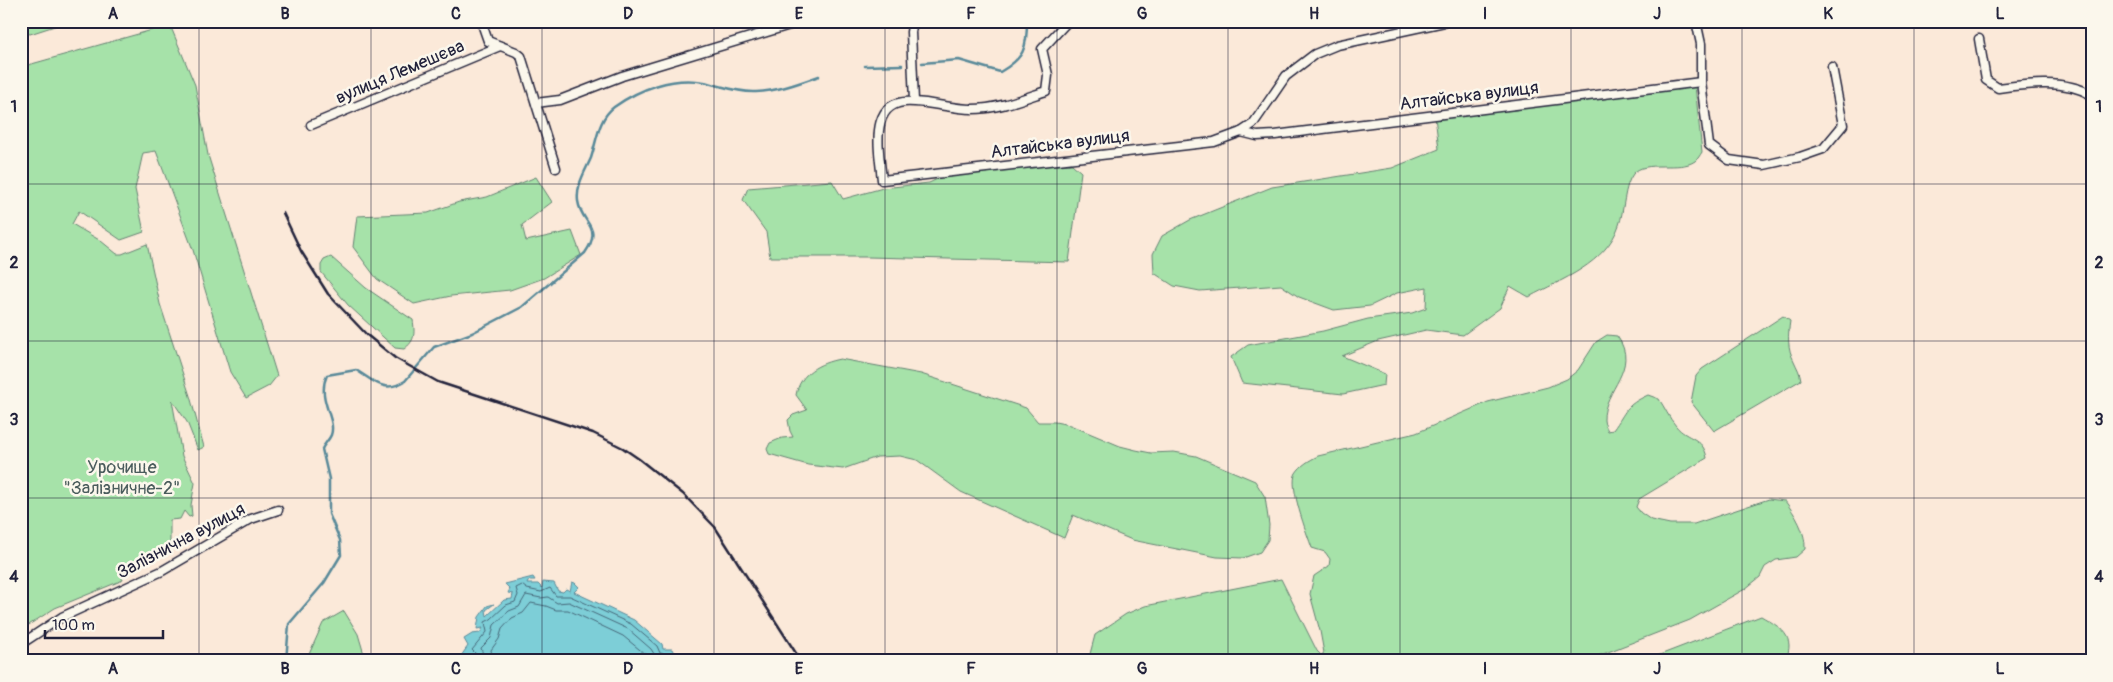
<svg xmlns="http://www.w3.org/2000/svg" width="2113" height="682" font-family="Pangolin,sans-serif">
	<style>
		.green { fill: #a6e2a9; stroke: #648272 }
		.water { fill: #7dced7; stroke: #598999 }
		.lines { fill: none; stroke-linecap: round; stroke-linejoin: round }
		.shore { stroke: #466779; stroke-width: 1 }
		.stream { stroke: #598999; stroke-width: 2.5 }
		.street-casing { stroke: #22223b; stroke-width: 11 }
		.street { stroke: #fbf7ec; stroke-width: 8 }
		.rail { stroke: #22223b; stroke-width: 2.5 }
		.grid { fill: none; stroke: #22223b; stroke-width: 1; stroke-opacity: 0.55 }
		.labels { text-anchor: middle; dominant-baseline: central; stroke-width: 5; stroke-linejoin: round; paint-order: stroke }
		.street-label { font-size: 18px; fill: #22223b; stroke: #fbf7ec }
		.park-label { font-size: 18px; fill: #4a5c5c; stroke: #fbf7ec }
		.neatline { fill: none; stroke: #22223b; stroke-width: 2 }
		.grid-label { font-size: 16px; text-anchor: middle; font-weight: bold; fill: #22223b }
	</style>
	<rect width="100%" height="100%" fill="#fbe9d9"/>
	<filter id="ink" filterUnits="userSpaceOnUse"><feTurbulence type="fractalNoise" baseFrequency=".02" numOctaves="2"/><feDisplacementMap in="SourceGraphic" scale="10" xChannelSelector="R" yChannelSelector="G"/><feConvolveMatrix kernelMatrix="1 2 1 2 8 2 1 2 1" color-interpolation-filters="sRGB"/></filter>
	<g filter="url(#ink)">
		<g class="green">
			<path d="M 21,21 L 70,21 L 30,34 L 21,32 Z"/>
			<path d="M 170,25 L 195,85 L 208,155 L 277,376 L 269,386 L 246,398 L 230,372 L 193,250 L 156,151 L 143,153 L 135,189 L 144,232 L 121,240 L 79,211 L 72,224 L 101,241 L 117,254 L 122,254 L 147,244 L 160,304 L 190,396 L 204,447 L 198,450 L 187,422 L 172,400 L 182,456 L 195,483 L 191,505 L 192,516 L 189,517 L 184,511 L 180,519 L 170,520 L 170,545 L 155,555 L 118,567 L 123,580 L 55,608 L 21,630 L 21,67 Z"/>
			<path d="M 1695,86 L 1702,152 C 1700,155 1698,159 1695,161 C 1680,172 1644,159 1633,174 C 1624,185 1624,212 1619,225 C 1606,264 1562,279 1529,297 L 1510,286 L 1500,308 L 1463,335 L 1426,330 L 1378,341 L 1342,356 L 1385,374 L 1384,385 L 1343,394 L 1242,383 L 1231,357 L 1248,345 L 1323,331 L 1368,319 L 1412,313 L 1426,308 L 1427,287 L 1397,293 L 1370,306 L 1334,310 L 1299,297 L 1281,285 L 1200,291 L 1174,286 L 1154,273 L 1153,254 L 1162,236 L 1190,220 L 1272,187 L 1392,168 L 1439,149 L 1435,117 Z"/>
			<path d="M 1072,164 L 1081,172 L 1069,262 L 868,257 L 770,257 L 766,232 L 743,200 L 748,188 L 832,181 L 843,199 L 883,188 L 929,183 L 952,172 Z"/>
			<path d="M 536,177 L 552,202 L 522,225 L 526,241 L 572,231 L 581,255 L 544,278 L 510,290 L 451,296 L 414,304 L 377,279 L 353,247 L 357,216 L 428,213 L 459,202 L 487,197 Z"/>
			<path d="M 331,257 L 366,288 L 413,320 C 415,334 415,341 404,349 L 395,348 L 348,305 L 321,272 L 321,265 L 324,260 Z"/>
			<path d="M 1783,316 L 1790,321 C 1788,335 1787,348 1794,361 C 1797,368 1800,372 1801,380 L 1714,431 L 1691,402 L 1696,376 L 1702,369 Z"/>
			<path d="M 1607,335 L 1617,336 C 1641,369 1603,389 1604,420 C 1604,424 1607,428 1608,431 L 1613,430 C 1627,411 1624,406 1648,395 L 1659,399 C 1665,408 1669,418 1676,426 C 1687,440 1703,436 1707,458 L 1639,499 L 1636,507 L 1641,513 L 1651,520 L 1670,524 L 1694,524 L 1769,499 L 1785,501 C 1795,514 1806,532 1805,549 L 1796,557 L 1776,560 L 1765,567 L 1760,577 L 1745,589 L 1690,620 L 1585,661 L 1093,661 L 1090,654 L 1095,635 L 1126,614 L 1145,606 L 1281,579 L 1317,651 L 1321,655 L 1324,653 L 1320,631 L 1310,594 L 1314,576 L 1329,566 L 1330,559 L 1325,552 L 1312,548 C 1307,534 1288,485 1296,473 C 1301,465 1310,460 1318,456 L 1416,433 L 1488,402 L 1548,387 L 1567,379 L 1578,370 L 1596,342 Z"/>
			<path d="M 840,359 L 921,374 L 1026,408 L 1038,422 L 1055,422 L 1070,425 L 1120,446 L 1136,450 L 1151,453 L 1174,452 L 1196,456 L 1255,481 L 1265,497 L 1269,525 L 1268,540 L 1260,552 L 1243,558 L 1217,557 L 1132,540 L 1073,515 L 1064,538 L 961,492 L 917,460 L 900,456 L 877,457 L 843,469 L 808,465 L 769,454 L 767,449 L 770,443 L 782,438 L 793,437 L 790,431 L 788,420 L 793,415 L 807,410 L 796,395 C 800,373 819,363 840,359 Z"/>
			<path d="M 344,611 L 358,634 L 366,661 L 306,661 L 323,623 Z"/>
			<path d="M 1761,616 C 1780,627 1797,636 1785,661 L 1644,661 Z"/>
		</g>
		<path class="water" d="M 533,577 L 535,580 L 529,580 L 527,584 L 538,584 L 542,588 L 543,582 L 554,583 L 558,591 L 563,592 L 566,589 L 570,591 L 572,582 L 575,583 L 579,587 L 574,592 L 634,620 L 662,644 L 663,649 L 672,649 L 678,661 L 477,661 L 471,656 L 461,656 L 468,646 L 464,639 L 472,634 L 480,633 L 483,628 L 477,629 L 479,617 L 487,606 L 494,604 L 486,610 L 487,616 L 504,600 L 512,599 L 513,594 L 508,593 L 510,589 L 505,584 Z"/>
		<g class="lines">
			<g class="shore">
				<path d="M 479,661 L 478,656 L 472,650 L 487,632 L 485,622 L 491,619 L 506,605 L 515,602 L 518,595 L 516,588 L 522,585 L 527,589 L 541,592 L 550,588 L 556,596 L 570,596 L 631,624 L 657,646 L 660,653 L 668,655 L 672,661"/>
				<path d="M 485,661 L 481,648 L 491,638 L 494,625 L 509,611 L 519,607 L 526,595 L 541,598 L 548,597 L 557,603 L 569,602 L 628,629 L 651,649 L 656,657 L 664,661"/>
				<path d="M 493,661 L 491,650 L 499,639 L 502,629 L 512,618 L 523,613 L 531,603 L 546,606 L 556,610 L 568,610 L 623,636 L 645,654 L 649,661"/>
			</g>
			<g class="stream">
				<path d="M 922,63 L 959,60 L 1000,72 C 1024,58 1027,49 1027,21"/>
				<path d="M 865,66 L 902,65"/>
				<path d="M 286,661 L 289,624 L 324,583 L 341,555 L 340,540 L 329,514 L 329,479 L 322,449 C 324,444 329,440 331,435 C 337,419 316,399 327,375 L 356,370 C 374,381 384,394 405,381 L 434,347 L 472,333 L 522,307 L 585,253 C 604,226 581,224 578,201 C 576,185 585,172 591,158 C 597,140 598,119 614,107 C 639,89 673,76 704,82 C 721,86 739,93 756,92 C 778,91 799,83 819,76"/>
			</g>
			<defs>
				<g id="street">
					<path d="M 481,21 L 488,41 L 516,52 L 521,56 L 556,168"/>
					<path d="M 913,21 L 911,32 L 914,101"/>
					<path d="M 1068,21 L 1042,49 L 1048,75 L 1046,91 C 1022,99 998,109 972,109 C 953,109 934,103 915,102 C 867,97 879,149 882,180 L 1214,142 L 1241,132 L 1253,124 L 1286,76 L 1315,54 L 1337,45 L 1449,21"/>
					<path d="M 1696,21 L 1701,44 L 1701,82 L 1709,145 L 1729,160 L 1764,165 L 1800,157 L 1823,149 L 1843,125 L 1832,67"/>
					<path d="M 1979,39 L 1986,80 L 1998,88 C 2028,84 2065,79 2092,95"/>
					<path d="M 536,103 L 560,100 L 622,76 L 803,21"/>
					<path d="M 311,125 L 500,46"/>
					<path d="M 1241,132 L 1257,136 L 1275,135 L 1701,82"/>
					<path d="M 21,644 L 62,617 L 162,571 L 251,519 L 278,510"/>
				</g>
			</defs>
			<use href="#street" class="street-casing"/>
			<use href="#street" class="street"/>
			<path class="rail" d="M 283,213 L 301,251 L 328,294 L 367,335 L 395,358 L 438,382 L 593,433 L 623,448 L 639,459 L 683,494 L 715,527 L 801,661"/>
		</g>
	</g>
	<path class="grid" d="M 199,21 L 199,661M 371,21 L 371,661M 542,21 L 542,661M 714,21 L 714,661M 885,21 L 885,661M 1057,21 L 1057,661M 1228,21 L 1228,661M 1400,21 L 1400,661M 1571,21 L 1571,661M 1742,21 L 1742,661M 1914,21 L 1914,661M 21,184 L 2092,184M 21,341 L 2092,341M 21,498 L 2092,498"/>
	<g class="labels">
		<g class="street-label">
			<text transform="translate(400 72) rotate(-23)">вулиця Лемешєва</text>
			<text transform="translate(1469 96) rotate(-7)">Алтайська вулиця</text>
			<text transform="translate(1060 144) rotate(-7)">Алтайська вулиця</text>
			<text transform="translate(181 541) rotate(-28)">Залізнична вулиця</text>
		</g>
		<g class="park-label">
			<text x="122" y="467">Урочище<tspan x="122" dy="21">"Залізничне-2"</tspan></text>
		</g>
	</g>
	<rect width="2113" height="682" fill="none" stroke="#fbf7ec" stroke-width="55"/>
	<path d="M45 630v8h118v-8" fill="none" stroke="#22223b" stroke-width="2.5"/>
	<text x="52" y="630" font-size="15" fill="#22223b" stroke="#fbf7ec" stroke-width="4" paint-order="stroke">100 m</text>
	<rect x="28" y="28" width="2058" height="626" class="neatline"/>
	<g class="grid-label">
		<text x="113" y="19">A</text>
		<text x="285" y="19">B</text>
		<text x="456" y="19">C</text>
		<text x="628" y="19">D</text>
		<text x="799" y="19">E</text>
		<text x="971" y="19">F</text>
		<text x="1142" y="19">G</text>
		<text x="1314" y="19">H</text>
		<text x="1485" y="19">I</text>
		<text x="1657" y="19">J</text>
		<text x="1828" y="19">K</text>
		<text x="2000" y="19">L</text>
		<text x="14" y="112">1</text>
		<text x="2099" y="112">1</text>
		<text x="14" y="268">2</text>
		<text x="2099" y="268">2</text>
		<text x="14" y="425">3</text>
		<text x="2099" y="425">3</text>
		<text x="14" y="582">4</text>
		<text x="2099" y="582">4</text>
		<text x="113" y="674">A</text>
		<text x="285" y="674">B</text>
		<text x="456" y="674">C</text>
		<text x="628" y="674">D</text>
		<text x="799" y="674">E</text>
		<text x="971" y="674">F</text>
		<text x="1142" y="674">G</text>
		<text x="1314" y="674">H</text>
		<text x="1485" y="674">I</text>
		<text x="1657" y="674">J</text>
		<text x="1828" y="674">K</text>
		<text x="2000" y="674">L</text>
	</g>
</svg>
